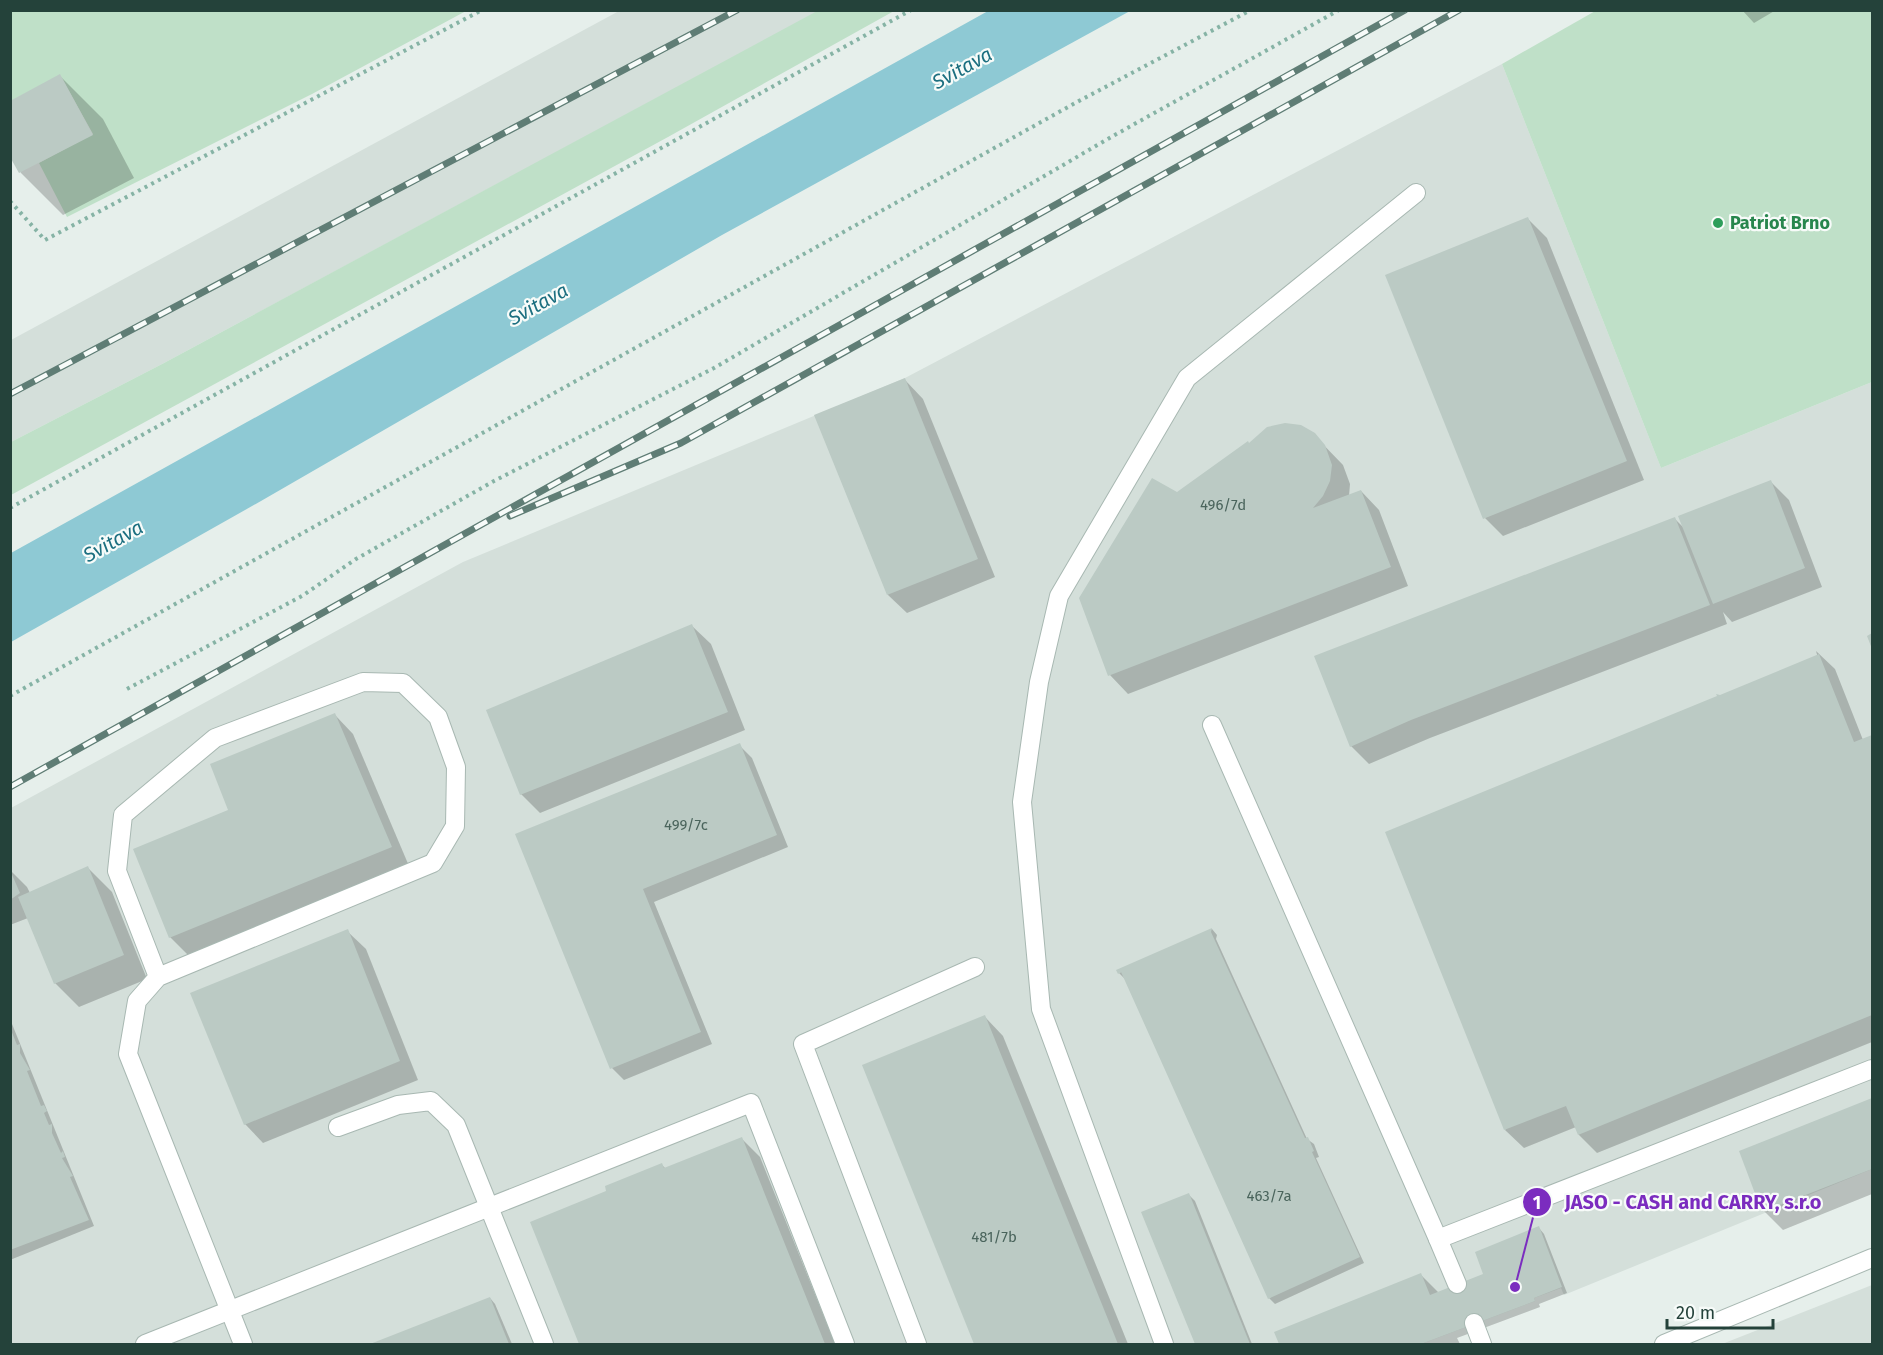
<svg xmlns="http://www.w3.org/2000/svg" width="1883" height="1355" font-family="'Fira Sans',sans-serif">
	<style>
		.built { fill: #d4dfda }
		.green { fill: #bfe0c8 }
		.water { fill: #8ec9d4 }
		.shadow { fill: #0003 }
		.building { fill: #bbcac4 }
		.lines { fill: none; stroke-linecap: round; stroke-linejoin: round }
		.service-casing { stroke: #a8b8b2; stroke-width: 20 }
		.minor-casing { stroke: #a8b8b2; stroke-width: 20 }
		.path { stroke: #86b3a5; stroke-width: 4; stroke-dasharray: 3 4.5; stroke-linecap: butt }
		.service { stroke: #fff; stroke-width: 18 }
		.minor { stroke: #fff; stroke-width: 18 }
		.rail-casing { stroke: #5f7d75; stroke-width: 7 }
		.rail { stroke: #f7fbf9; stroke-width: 4.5; stroke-dasharray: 14; stroke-linecap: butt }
		.leisure-dot { fill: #2e9e5b; stroke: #f7fbf9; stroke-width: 2 }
		.labels { text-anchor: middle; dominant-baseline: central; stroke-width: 4.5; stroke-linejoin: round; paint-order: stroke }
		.number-label { font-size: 15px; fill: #4a645c }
		.leisure-label { font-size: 18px; font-weight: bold; fill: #27864d; stroke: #f7fbf9; text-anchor: start }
		.water-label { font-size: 20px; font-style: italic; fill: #1c6f80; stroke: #f7fbf9 }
		.leader { fill: none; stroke: #7b2cbf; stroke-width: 2 }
		.callout-dot { fill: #7b2cbf; stroke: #f7fbf9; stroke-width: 2 }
		.mark-label { font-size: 18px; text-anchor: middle; font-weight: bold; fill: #fff }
		.callout-label { font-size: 20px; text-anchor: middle; font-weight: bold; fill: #7b2cbf; stroke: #f7fbf9; stroke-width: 4.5; stroke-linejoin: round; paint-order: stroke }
	</style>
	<rect width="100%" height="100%" fill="#e6efeb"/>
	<g class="built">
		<path d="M 619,11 L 819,11 L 164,363 L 11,442 L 11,340 Z"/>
		<path d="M 1502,64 L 1661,468 L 1872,382 L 1872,1169 L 1564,1295 L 1561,1288 L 1534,1298 L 1535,1301 L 1421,1344 L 11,1344 L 11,808 L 463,562 L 905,378 Z"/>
		<path d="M 1872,1285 L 1872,1344 L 1722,1344 Z"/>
	</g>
	<g class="green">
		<path d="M 819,10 L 894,11 L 668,137 L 11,495 L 11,442 L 164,363 Z"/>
		<path d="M 1597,10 L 1872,11 L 1872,382 L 1661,468 L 1502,64 Z"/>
		<path d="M 11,11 L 466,11 L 312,94 L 67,217 L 39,163 L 93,134 L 60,75 L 11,101 Z"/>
	</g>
	<path class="water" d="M 988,11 L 1130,11 L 722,235 L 261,501 L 11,642 L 11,553 Z"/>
	<g class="shadow">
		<path d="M 1742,10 L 1776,10 L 1754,23 Z"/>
		<path d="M 60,76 L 103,119 L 134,178 L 63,215 L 21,173 L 10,154 Z"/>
		<path d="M 1528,219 L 1547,238 L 1644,480 L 1503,536 L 1485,518 Z"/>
		<path d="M 905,380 L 923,399 L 995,577 L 907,613 L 888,595 Z"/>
		<path d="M 1314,435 L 1343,465 L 1350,484 L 1349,496 L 1361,491 L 1379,510 L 1408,586 L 1128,694 L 1110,675 L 1177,494 L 1250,445 Z"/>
		<path d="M 1771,482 L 1789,500 L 1822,587 L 1732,622 L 1723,612 L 1727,624 L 1430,738 L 1369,764 L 1351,746 L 1675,519 L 1685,529 Z"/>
		<path d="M 692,626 L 711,644 L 745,730 L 540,813 L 521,794 Z"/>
		<path d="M 1816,651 L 1835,669 L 1863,740 L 1872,737 L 1872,1042 L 1597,1153 L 1579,1135 L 1576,1127 L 1524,1148 L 1505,1130 L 1818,658 Z"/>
		<path d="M 335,715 L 353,734 L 409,866 L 188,955 L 170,937 L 230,811 Z"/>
		<path d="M 739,745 L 752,758 L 788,847 L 654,902 L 712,1044 L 624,1080 L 612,1068 L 517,835 Z"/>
		<path d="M 88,868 L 112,892 L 147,979 L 79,1007 L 55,983 L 28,918 L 10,925 L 10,870 L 27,887 L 30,893 Z"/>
		<path d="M 1212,929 L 1217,935 L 1216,939 L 1307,1139 L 1314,1144 L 1319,1157 L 1316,1158 L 1364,1263 L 1275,1304 L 1269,1298 L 1125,979 L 1119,973 Z"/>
		<path d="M 347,931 L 366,949 L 418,1080 L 263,1143 L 245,1124 Z"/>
		<path d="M 985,1017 L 1003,1036 L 1128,1344 L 976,1344 L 864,1066 Z"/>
		<path d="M 10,1019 L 94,1226 L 10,1260 Z"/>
		<path d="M 1872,1100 L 1872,1194 L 1783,1230 L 1764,1211 L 1741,1152 Z"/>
		<path d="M 742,1139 L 760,1157 L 835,1344 L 581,1344 L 532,1223 L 608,1192 L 662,1165 L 666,1169 Z"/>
		<path d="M 1189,1195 L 1195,1201 L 1252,1344 L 1196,1344 L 1143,1213 Z"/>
		<path d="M 1539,1228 L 1544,1234 L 1567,1293 L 1539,1304 L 1540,1307 L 1457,1338 L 1460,1344 L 1281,1344 L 1276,1333 L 1421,1275 L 1439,1293 L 1485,1274 Z"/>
		<path d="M 490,1298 L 495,1304 L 512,1344 L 374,1344 Z"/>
	</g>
	<g class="building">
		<path d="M 60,74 L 93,135 L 19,173 L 10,157 L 10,101 Z"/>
		<path d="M 1528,217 L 1627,461 L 1483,519 L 1385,275 Z"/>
		<path d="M 905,378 L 978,559 L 887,595 L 814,415 Z"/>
		<path d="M 1285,423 L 1301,425 L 1315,433 L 1325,445 L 1332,465 L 1330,481 L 1323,496 L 1313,508 L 1361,490 L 1391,567 L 1108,676 L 1079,598 L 1152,478 L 1177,492 L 1248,441 L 1249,443 L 1267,427 Z"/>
		<path d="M 1771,480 L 1805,568 L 1713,604 L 1678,516 Z"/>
		<path d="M 1675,517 L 1710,605 L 1411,720 L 1350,747 L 1314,656 Z"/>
		<path d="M 692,624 L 728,712 L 520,795 L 486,710 Z"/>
		<path d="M 1872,633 L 1872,649 L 1867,636 Z"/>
		<path d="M 1819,654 L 1854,742 L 1872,735 L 1872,1015 L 1578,1135 L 1566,1106 L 1504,1130 L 1385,832 L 1717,696 L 1716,694 L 1720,695 Z"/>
		<path d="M 335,713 L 392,847 L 169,938 L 133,849 L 228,810 L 210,764 Z"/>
		<path d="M 740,743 L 777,835 L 643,889 L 701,1032 L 610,1069 L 515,834 Z"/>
		<path d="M 88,866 L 124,955 L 54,984 L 18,897 Z"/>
		<path d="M 10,870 L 20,893 L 10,900 Z"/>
		<path d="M 1212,928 L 1211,932 L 1305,1138 L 1308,1137 L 1314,1151 L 1312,1152 L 1360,1257 L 1268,1299 L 1121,972 L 1118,974 L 1116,970 Z"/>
		<path d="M 348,929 L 400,1061 L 244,1125 L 190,993 Z"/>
		<path d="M 985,1015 L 1118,1344 L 974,1344 L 862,1065 Z"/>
		<path d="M 11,1030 L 17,1045 L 20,1044 L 20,1053 L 30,1070 L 27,1071 L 41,1106 L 44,1105 L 47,1111 L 44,1113 L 49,1125 L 52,1124 L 52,1133 L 61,1153 L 63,1151 L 65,1157 L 62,1158 L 73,1176 L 70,1177 L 89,1220 L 10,1250 Z"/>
		<path d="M 1872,1098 L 1872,1169 L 1762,1212 L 1739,1151 Z"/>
		<path d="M 742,1137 L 825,1344 L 579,1344 L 530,1222 L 606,1191 L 605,1186 L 662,1163 L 664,1168 Z"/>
		<path d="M 1189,1193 L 1250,1344 L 1195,1344 L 1141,1212 Z"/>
		<path d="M 1539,1226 L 1562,1287 L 1534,1298 L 1535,1301 L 1421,1344 L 1279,1344 L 1274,1332 L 1421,1273 L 1430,1295 L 1483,1274 L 1475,1252 Z"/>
		<path d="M 490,1297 L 509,1344 L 370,1344 Z"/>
	</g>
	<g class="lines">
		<defs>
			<g id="service">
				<path d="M 1212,725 L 1438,1239 L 1872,1069"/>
				<path d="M 158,977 L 117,871 L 123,815 L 215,738 L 363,682 L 403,683 L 438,717 L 456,767 L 455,826 L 433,863 L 158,977 L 137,1001 L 128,1054 L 243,1344"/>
				<path d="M 338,1127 L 398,1105 L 431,1101 L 456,1125 L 544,1344"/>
				<path d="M 1438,1239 L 1457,1284"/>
				<path d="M 1474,1323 L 1482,1344"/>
				<path d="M 145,1344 L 751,1103 L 845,1344"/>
				<path d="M 917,1344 L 803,1044 L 975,967"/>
				<path d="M 1164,1344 L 1041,1009 L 1022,802 L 1039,682 L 1059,596 L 1187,378 L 1416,193"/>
			</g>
			<path id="minor" d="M 1664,1344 L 1872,1258"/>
		</defs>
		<use href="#service" class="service-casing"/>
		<use href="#minor" class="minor-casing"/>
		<g class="path">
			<path d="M 10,201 L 45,240 L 482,10"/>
			<path d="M 10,508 L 911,10"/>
			<path d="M 127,689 L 302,596 L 356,559 L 494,481 L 714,368 L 1113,136 L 1339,10"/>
			<path d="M 10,696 L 1077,102 L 1251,10"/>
		</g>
		<use href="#service" class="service"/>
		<use href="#minor" class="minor"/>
		<defs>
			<g id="rail">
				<path d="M 10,394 L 737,10"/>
				<path d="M 510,516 L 681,443 L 1459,10"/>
				<path d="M 10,787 L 1405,10"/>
			</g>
		</defs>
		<use href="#rail" class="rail-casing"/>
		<use href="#rail" class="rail"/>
	</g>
	<circle class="leisure-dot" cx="1718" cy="223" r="6"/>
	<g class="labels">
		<g class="number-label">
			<text x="1223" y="505">496/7d</text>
			<text x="686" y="825">499/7c</text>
			<text x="1269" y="1196">463/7a</text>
			<text x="994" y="1237">481/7b</text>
		</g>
		<g class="leisure-label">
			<text x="1730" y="223">Patriot Brno</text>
		</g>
		<g class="water-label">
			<text transform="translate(962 68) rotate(-29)">Svitava</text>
			<text transform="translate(538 304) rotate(-29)">Svitava</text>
			<text transform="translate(113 541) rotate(-29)">Svitava</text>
		</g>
	</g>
	<path class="leader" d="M1515 1287L1537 1202"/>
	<g class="callout-dot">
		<circle cx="1515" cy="1287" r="6"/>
		<circle cx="1537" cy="1202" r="15"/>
	</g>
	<g class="mark-label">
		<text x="1537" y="1209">1</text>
	</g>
	<g class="callout-label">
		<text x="1693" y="1209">JASO - CASH and CARRY, s.r.o</text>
	</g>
	<rect width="1883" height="1355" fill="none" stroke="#24423a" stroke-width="24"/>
	<path d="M1667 1319v9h106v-9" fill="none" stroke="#24423a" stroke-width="3"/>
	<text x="1676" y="1319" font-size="18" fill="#24423a" stroke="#f7fbf9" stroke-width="4.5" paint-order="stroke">20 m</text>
</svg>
